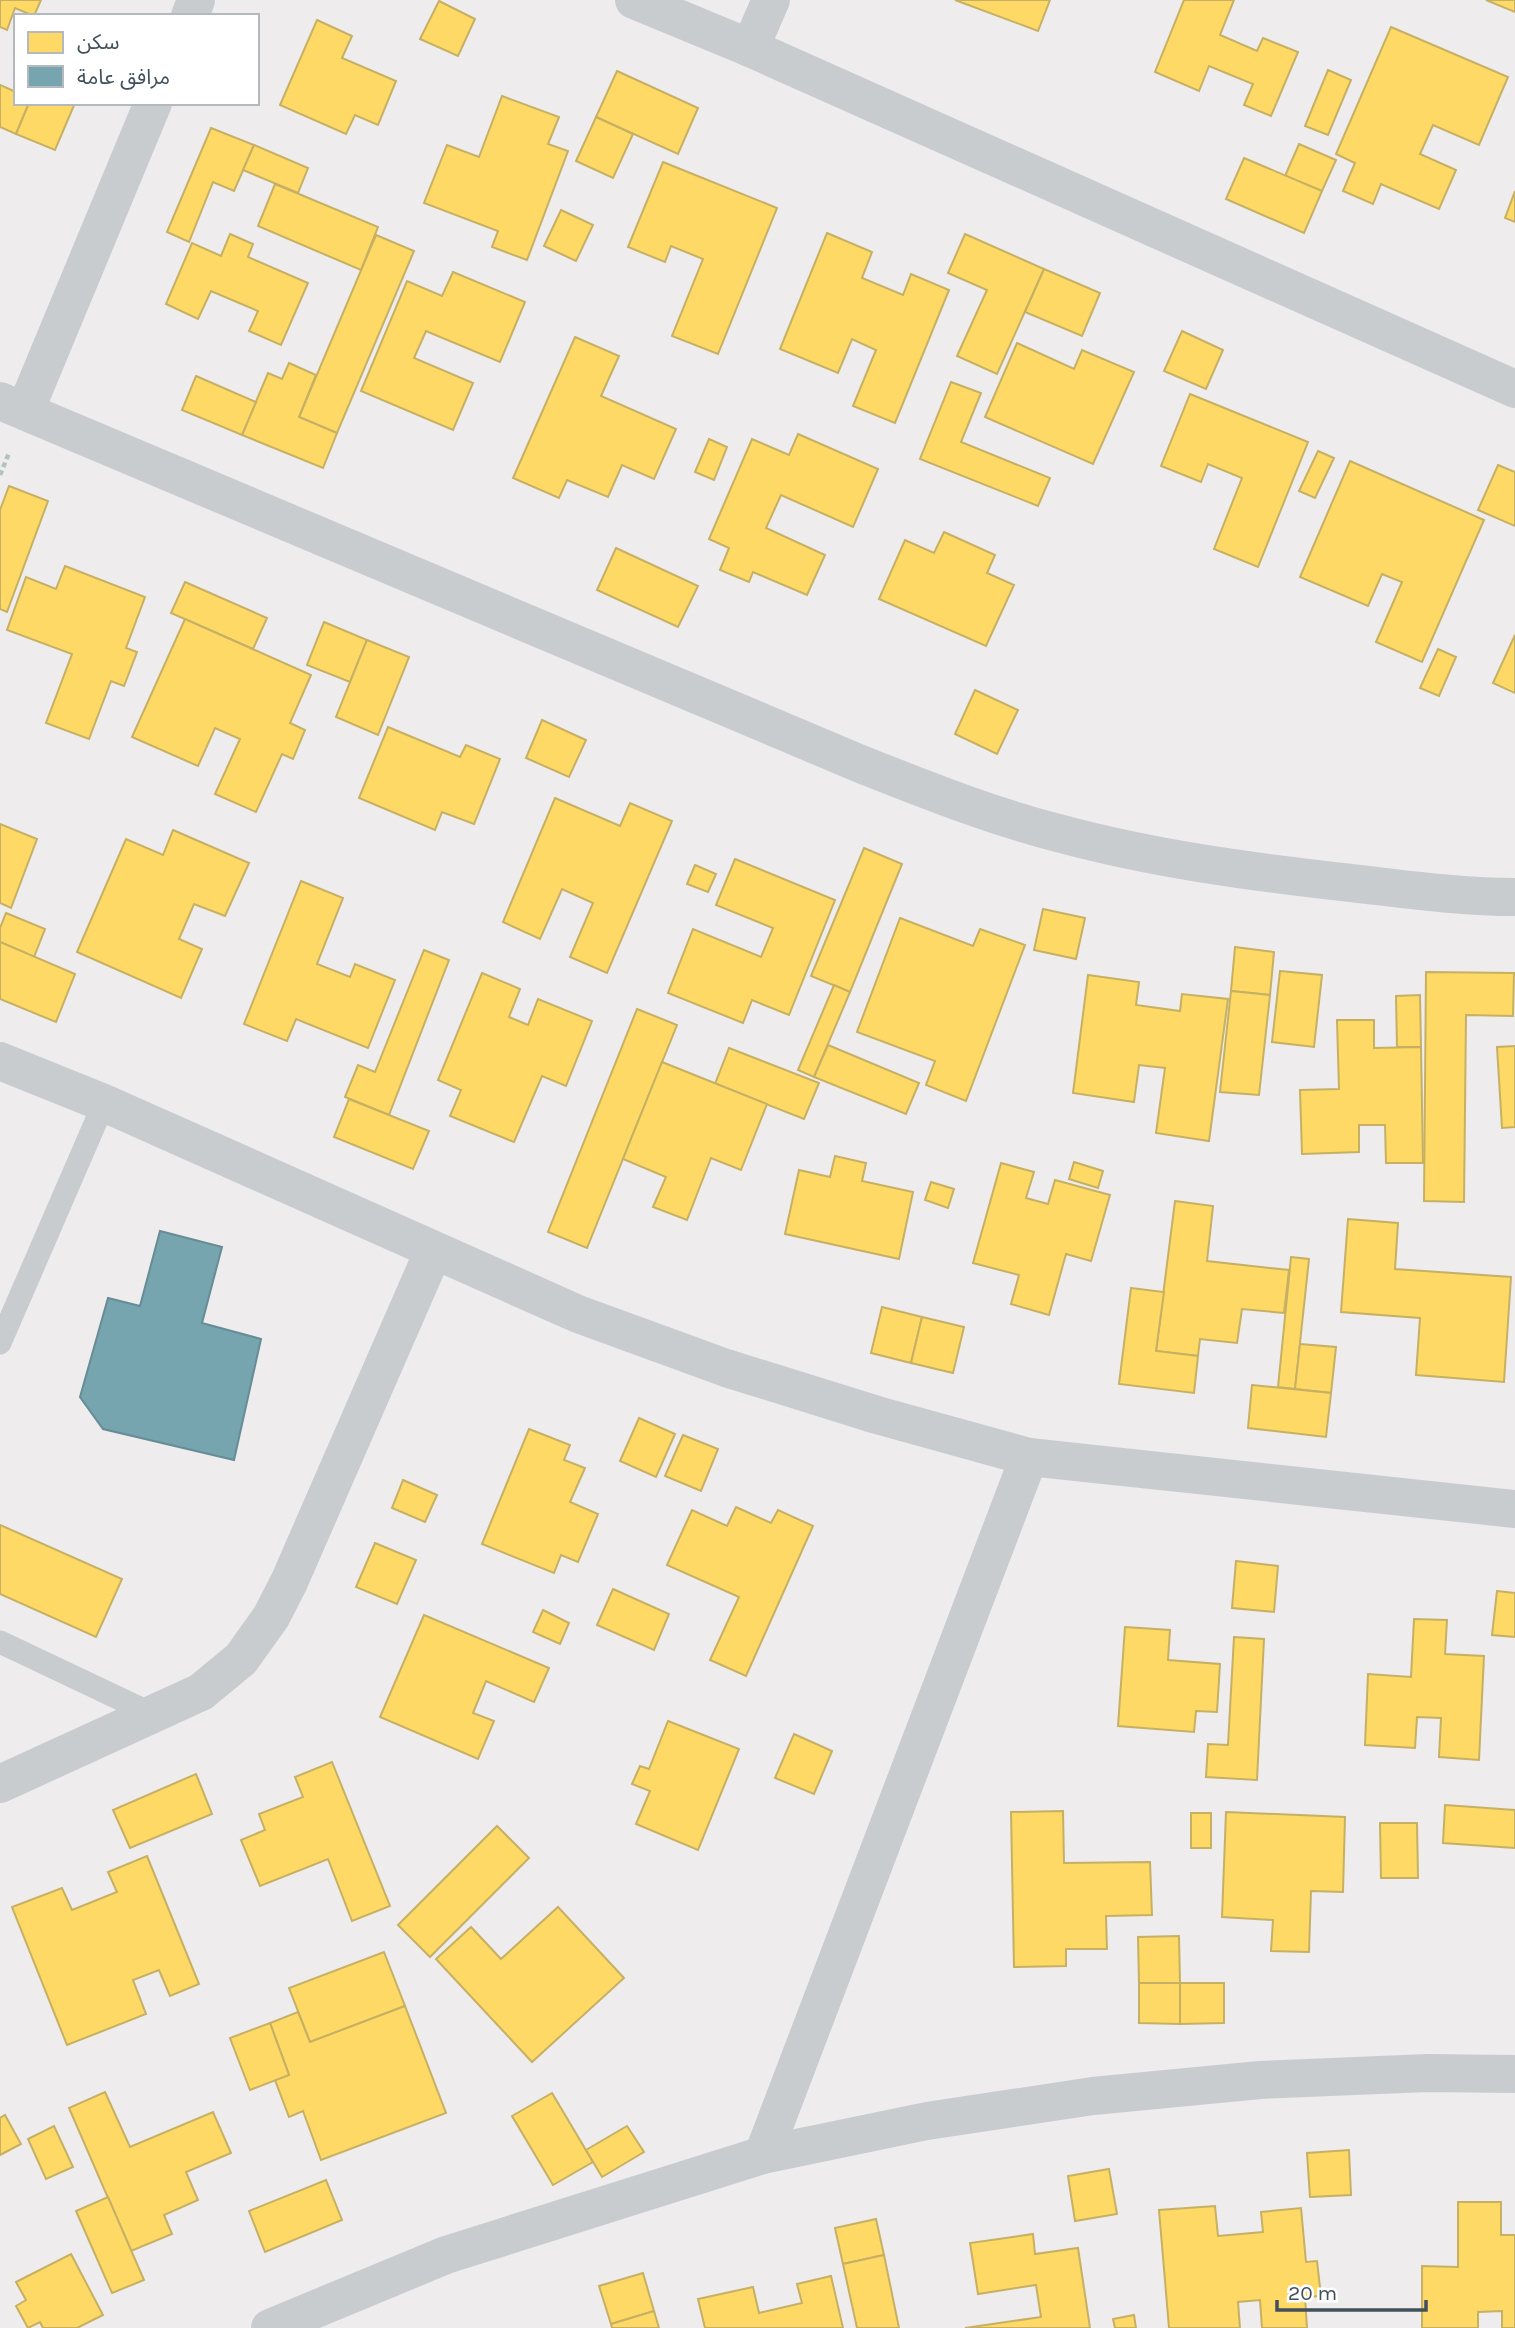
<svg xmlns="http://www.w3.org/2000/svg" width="1515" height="2328" font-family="Karla,'Noto Sans Arabic',sans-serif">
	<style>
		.homes { fill: #ffd966; stroke: #c6b063; stroke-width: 2 }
		.public { fill: #76a5af; stroke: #668c96; stroke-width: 2 }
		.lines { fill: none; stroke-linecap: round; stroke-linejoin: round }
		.path { stroke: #b4c3be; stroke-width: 4.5; stroke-dasharray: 5 3.5; stroke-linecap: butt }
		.service { stroke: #c8cccf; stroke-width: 23 }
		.minor { stroke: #c8cccf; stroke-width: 38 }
	</style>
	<rect width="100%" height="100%" fill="#eeecec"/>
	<g class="homes">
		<path d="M 0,0 L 41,0 L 34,16 L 15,8 L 7,30 L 0,27 Z"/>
		<path d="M 955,0 L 1050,0 L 1038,31 Z"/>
		<path d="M 1184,0 L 1234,0 L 1220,35 L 1257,51 L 1263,38 L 1298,52 L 1271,116 L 1244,105 L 1253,84 L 1209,66 L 1199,91 L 1155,72 Z"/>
		<path d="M 1486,0 L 1515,0 L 1515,12 Z"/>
		<path d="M 439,1 L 475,19 L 458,56 L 420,39 Z"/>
		<path d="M 317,20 L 352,36 L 342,58 L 396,81 L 378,125 L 355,115 L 346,134 L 280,105 Z"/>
		<path d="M 1391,27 L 1508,77 L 1479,145 L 1433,125 L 1420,154 L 1456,170 L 1439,209 L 1381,184 L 1373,204 L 1343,191 L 1355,163 L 1336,154 Z"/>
		<path d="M 1328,70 L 1351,80 L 1328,135 L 1305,126 Z"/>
		<path d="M 617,71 L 698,108 L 678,154 L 596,117 Z"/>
		<path d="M 0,85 L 16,92 L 16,103 L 29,103 L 16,134 L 0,127 Z"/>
		<path d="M 502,96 L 559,117 L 548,144 L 568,151 L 527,260 L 492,247 L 498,231 L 424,203 L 447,145 L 479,157 Z"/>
		<path d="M 29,103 L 75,103 L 55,150 L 16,134 Z"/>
		<path d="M 596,117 L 633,134 L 613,178 L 576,161 Z"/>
		<path d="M 211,128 L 254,145 L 234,191 L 213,182 L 189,242 L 167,232 Z"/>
		<path d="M 1299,144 L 1336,160 L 1322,191 L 1285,176 Z"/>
		<path d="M 254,145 L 308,168 L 298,193 L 243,170 Z"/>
		<path d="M 1244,158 L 1322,191 L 1304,233 L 1226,199 Z"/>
		<path d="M 663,162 L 777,208 L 718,354 L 672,336 L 703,259 L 671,246 L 665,262 L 628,247 Z"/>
		<path d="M 275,184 L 378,227 L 361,270 L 258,226 Z"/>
		<path d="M 1515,191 L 1515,222 L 1505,218 Z"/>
		<path d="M 561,210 L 593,225 L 576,261 L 544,246 Z"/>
		<path d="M 827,233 L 872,252 L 862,278 L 903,295 L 911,274 L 949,290 L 895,423 L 853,406 L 876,350 L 852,339 L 838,373 L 780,349 Z"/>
		<path d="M 230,234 L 253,244 L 248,257 L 308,283 L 281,345 L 249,331 L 258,311 L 211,291 L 198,319 L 166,304 L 192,243 L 221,256 Z"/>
		<path d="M 965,234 L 1044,269 L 997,374 L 957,356 L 987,290 L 948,273 Z"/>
		<path d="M 376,235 L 414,251 L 337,433 L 299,417 Z"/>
		<path d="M 1044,269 L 1100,293 L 1082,336 L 1025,312 Z"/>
		<path d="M 453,272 L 525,302 L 500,362 L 426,331 L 414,358 L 473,383 L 453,430 L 361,391 L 407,281 L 442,296 Z"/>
		<path d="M 1182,331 L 1223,350 L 1206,389 L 1164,371 Z"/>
		<path d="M 575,337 L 619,356 L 601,396 L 676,429 L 654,479 L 622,465 L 608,497 L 567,480 L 559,498 L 513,478 Z"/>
		<path d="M 1017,343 L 1074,369 L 1082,350 L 1134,372 L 1093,464 L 985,417 Z"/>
		<path d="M 289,363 L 316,375 L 299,417 L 337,433 L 323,468 L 242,435 L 268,373 L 282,379 Z"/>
		<path d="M 196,376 L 256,402 L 242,435 L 182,410 Z"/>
		<path d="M 951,382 L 981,393 L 961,442 L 1050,478 L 1038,506 L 920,459 Z"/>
		<path d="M 1190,394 L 1308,442 L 1258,567 L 1214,549 L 1242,478 L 1208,464 L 1201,482 L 1161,466 Z"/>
		<path d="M 798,434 L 878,469 L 853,527 L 781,495 L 766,528 L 825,555 L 807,595 L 753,572 L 749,582 L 720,570 L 729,548 L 709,539 L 752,439 L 789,455 Z"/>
		<path d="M 709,439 L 727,447 L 714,480 L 695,472 Z"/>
		<path d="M 1318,451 L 1334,458 L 1315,498 L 1299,491 Z"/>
		<path d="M 1350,461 L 1484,520 L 1422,662 L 1376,642 L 1402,582 L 1382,574 L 1368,606 L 1300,577 Z"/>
		<path d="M 1498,465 L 1515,472 L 1515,526 L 1478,510 Z"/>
		<path d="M 9,486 L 48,501 L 7,612 L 0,609 L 0,510 Z"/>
		<path d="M 944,532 L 995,555 L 987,573 L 1014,585 L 986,646 L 879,599 L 905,540 L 934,553 Z"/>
		<path d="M 616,548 L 698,586 L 678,627 L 597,590 Z"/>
		<path d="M 65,566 L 145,597 L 126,648 L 137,652 L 124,686 L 111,681 L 89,739 L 46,723 L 72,654 L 7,630 L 26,577 L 56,589 Z"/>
		<path d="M 185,582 L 267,618 L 253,649 L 171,613 Z"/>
		<path d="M 185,619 L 311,675 L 290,723 L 305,730 L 293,759 L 282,754 L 256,812 L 215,794 L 240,739 L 215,728 L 198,766 L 132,737 Z"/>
		<path d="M 324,622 L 367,640 L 350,682 L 307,665 Z"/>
		<path d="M 1515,635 L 1515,693 L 1493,683 Z"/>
		<path d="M 367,640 L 409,657 L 378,735 L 336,717 Z"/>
		<path d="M 1438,649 L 1456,657 L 1439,696 L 1420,688 Z"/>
		<path d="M 975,690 L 1018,710 L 997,754 L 955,734 Z"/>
		<path d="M 542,720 L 586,740 L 569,777 L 526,758 Z"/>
		<path d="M 388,727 L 460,757 L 466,745 L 500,759 L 474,824 L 442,812 L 435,830 L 359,798 Z"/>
		<path d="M 555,798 L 620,826 L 630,803 L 672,821 L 607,973 L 570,957 L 593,903 L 562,889 L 540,939 L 503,922 Z"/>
		<path d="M 0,824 L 37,839 L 11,908 L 0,903 Z"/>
		<path d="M 173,830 L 249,863 L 225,916 L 194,904 L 179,939 L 202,949 L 181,998 L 77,952 L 126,839 L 163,855 Z"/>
		<path d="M 864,848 L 902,864 L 850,992 L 811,976 Z"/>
		<path d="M 735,859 L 835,900 L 789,1015 L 752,1000 L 743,1023 L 668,993 L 693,929 L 761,957 L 773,928 L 716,905 Z"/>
		<path d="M 695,865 L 716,874 L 708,892 L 687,884 Z"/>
		<path d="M 301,881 L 343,898 L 317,964 L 350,977 L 355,964 L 395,980 L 368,1048 L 296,1019 L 287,1041 L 244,1024 Z"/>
		<path d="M 1043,909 L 1085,918 L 1076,959 L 1034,950 Z"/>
		<path d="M 6,913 L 45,929 L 34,957 L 0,942 L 0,928 Z"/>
		<path d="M 900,918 L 973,946 L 980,929 L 1025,945 L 966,1101 L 926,1085 L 935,1061 L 857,1032 Z"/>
		<path d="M 0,942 L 75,974 L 56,1022 L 0,999 Z"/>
		<path d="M 1235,947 L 1274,952 L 1270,995 L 1231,991 Z"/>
		<path d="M 424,950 L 449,960 L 389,1115 L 345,1097 L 358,1065 L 375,1072 Z"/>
		<path d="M 1280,971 L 1322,975 L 1314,1047 L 1272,1042 Z"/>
		<path d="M 1426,972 L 1514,973 L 1513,1016 L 1466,1015 L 1464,1202 L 1424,1201 Z"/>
		<path d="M 482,973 L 520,989 L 509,1017 L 528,1025 L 538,999 L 592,1021 L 566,1086 L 542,1076 L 514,1142 L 450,1116 L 461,1090 L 438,1080 Z"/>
		<path d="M 1088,975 L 1139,982 L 1136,1005 L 1180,1011 L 1182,994 L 1228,999 L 1209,1141 L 1156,1133 L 1165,1068 L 1139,1065 L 1134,1102 L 1073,1093 Z"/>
		<path d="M 834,985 L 850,992 L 814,1077 L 798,1070 Z"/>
		<path d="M 1231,991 L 1270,995 L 1259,1095 L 1220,1092 Z"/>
		<path d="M 1420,995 L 1421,1047 L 1397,1047 L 1396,996 Z"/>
		<path d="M 637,1009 L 677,1025 L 587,1248 L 548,1232 Z"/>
		<path d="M 1337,1020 L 1374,1020 L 1374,1048 L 1421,1047 L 1423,1163 L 1386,1163 L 1385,1125 L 1359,1125 L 1359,1152 L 1302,1154 L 1300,1090 L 1339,1089 Z"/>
		<path d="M 828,1045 L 919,1083 L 906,1114 L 814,1077 Z"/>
		<path d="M 1515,1046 L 1515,1127 L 1502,1128 L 1497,1047 Z"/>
		<path d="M 729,1048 L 819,1083 L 804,1119 L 715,1084 Z"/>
		<path d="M 662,1062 L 767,1104 L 741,1170 L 711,1158 L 687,1220 L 653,1207 L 666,1177 L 623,1159 Z"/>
		<path d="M 349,1099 L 429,1131 L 413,1169 L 334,1137 Z"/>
		<path d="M 835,1156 L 866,1163 L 862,1181 L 913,1192 L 899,1259 L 785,1234 L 799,1170 L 830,1177 Z"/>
		<path d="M 1074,1162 L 1103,1171 L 1098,1188 L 1069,1179 Z"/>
		<path d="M 1001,1163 L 1034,1172 L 1026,1198 L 1048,1204 L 1055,1180 L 1110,1195 L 1091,1261 L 1066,1254 L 1049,1315 L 1011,1304 L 1019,1275 L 973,1263 Z"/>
		<path d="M 931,1182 L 954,1189 L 948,1208 L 925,1200 Z"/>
		<path d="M 1175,1201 L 1213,1206 L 1207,1261 L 1289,1270 L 1284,1313 L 1242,1309 L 1237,1343 L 1200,1339 L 1198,1356 L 1156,1351 Z"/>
		<path d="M 1348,1219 L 1398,1223 L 1395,1269 L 1511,1277 L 1504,1382 L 1416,1375 L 1420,1318 L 1341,1312 Z"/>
		<path d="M 1291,1257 L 1309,1259 L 1295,1389 L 1278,1387 Z"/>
		<path d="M 1131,1288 L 1164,1292 L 1156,1351 L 1198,1356 L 1194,1393 L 1119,1384 Z"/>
		<path d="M 882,1307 L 922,1317 L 911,1363 L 871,1353 Z"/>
		<path d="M 922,1317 L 964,1327 L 953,1373 L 911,1363 Z"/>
		<path d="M 1300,1344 L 1336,1347 L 1331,1393 L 1295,1389 Z"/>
		<path d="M 1252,1385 L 1331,1393 L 1326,1437 L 1248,1428 Z"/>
		<path d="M 639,1418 L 675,1434 L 656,1477 L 620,1461 Z"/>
		<path d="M 529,1429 L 570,1445 L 564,1460 L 585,1468 L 570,1502 L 598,1514 L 578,1562 L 561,1555 L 554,1573 L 482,1544 Z"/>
		<path d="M 683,1435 L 718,1449 L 701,1491 L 665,1476 Z"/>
		<path d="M 403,1480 L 437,1495 L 425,1522 L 392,1508 Z"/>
		<path d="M 736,1507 L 771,1523 L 778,1510 L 813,1526 L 746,1676 L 710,1660 L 739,1597 L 667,1565 L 692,1510 L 727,1526 Z"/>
		<path d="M 0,1525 L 122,1579 L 96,1637 L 0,1594 Z"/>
		<path d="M 375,1543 L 416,1560 L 397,1604 L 356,1587 Z"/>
		<path d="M 1236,1561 L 1278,1566 L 1274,1612 L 1232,1608 Z"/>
		<path d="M 613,1589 L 669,1614 L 654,1650 L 597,1625 Z"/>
		<path d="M 1497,1591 L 1515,1593 L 1515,1637 L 1492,1635 Z"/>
		<path d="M 543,1610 L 569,1623 L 560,1644 L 533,1632 Z"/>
		<path d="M 424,1615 L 549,1668 L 534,1702 L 486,1681 L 473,1713 L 494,1721 L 478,1759 L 380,1717 Z"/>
		<path d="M 1414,1619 L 1447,1620 L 1445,1654 L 1484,1656 L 1479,1760 L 1439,1757 L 1441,1718 L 1417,1717 L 1415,1748 L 1365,1745 L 1368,1674 L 1411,1677 Z"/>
		<path d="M 1125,1627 L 1170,1630 L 1168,1660 L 1220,1664 L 1217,1712 L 1196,1711 L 1194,1732 L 1118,1726 Z"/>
		<path d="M 1234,1637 L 1264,1639 L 1257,1780 L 1206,1777 L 1208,1744 L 1228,1745 Z"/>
		<path d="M 668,1721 L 739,1749 L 698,1850 L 636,1824 L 650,1791 L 632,1784 L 640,1766 L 649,1769 Z"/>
		<path d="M 794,1734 L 832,1751 L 814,1794 L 775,1778 Z"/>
		<path d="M 332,1762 L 390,1906 L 352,1921 L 328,1859 L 260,1886 L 241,1840 L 265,1830 L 259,1814 L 303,1797 L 295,1777 Z"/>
		<path d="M 196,1774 L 212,1814 L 130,1848 L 113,1810 Z"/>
		<path d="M 1445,1805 L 1515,1810 L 1515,1848 L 1443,1843 Z"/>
		<path d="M 1063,1811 L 1064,1863 L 1150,1862 L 1152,1915 L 1106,1916 L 1107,1949 L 1066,1949 L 1066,1966 L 1014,1967 L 1011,1812 Z"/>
		<path d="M 1226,1812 L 1345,1817 L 1343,1892 L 1311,1891 L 1309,1952 L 1271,1951 L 1273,1920 L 1222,1917 Z"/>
		<rect x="1191" y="1813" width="20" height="35"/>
		<path d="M 1380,1823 L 1417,1823 L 1418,1878 L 1381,1878 Z"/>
		<path d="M 497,1826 L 529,1858 L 430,1957 L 398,1925 Z"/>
		<path d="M 147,1856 L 199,1984 L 170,1996 L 159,1970 L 133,1980 L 146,2014 L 67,2045 L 12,1907 L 62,1888 L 72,1910 L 117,1892 L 108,1872 Z"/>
		<path d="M 558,1907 L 624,1978 L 532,2062 L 436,1959 L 471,1927 L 501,1959 Z"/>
		<path d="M 1179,1936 L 1180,1983 L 1139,1983 L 1138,1937 Z"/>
		<path d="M 384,1952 L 405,2006 L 310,2042 L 289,1988 Z"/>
		<path d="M 1139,1983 L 1180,1983 L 1180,2024 L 1139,2023 Z"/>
		<path d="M 1180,1983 L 1224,1983 L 1224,2023 L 1180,2024 Z"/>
		<path d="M 405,2006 L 446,2113 L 321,2160 L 303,2111 L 289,2117 L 275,2080 L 289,2075 L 270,2023 L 298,2012 L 310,2042 Z"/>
		<path d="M 270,2023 L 289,2075 L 250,2090 L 230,2038 Z"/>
		<path d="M 105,2092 L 130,2147 L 213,2112 L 231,2153 L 186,2172 L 198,2200 L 164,2215 L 172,2234 L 131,2251 L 69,2108 Z"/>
		<path d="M 552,2093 L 593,2162 L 553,2185 L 512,2116 Z"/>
		<path d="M 5,2115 L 21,2144 L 0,2155 L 0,2118 Z"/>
		<path d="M 54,2126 L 73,2167 L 46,2179 L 28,2139 Z"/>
		<path d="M 627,2126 L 644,2152 L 602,2177 L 586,2150 Z"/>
		<path d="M 1349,2150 L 1351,2195 L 1310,2197 L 1307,2153 Z"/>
		<path d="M 1109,2169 L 1117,2214 L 1075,2221 L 1068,2176 Z"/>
		<path d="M 326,2180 L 342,2220 L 265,2252 L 249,2211 Z"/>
		<path d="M 108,2197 L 144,2280 L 112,2293 L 76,2211 Z"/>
		<path d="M 1458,2202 L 1501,2202 L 1501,2235 L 1515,2235 L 1515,2328 L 1502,2328 L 1502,2311 L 1478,2312 L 1478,2328 L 1422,2328 L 1422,2266 L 1458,2267 Z"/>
		<path d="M 1215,2206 L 1218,2236 L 1263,2232 L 1261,2212 L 1301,2208 L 1306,2262 L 1317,2261 L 1321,2296 L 1305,2297 L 1307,2328 L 1262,2328 L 1260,2300 L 1238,2302 L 1240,2328 L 1169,2328 L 1159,2210 Z"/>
		<path d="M 876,2219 L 884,2255 L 843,2264 L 835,2228 Z"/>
		<path d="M 1033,2234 L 1035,2254 L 1078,2248 L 1090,2328 L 965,2328 L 1041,2317 L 1036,2285 L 978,2294 L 970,2243 Z"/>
		<path d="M 71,2254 L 103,2315 L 77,2328 L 43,2328 L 40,2322 L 28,2328 L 16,2306 L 26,2300 L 16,2282 Z"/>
		<path d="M 884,2255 L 899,2328 L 857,2328 L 843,2264 Z"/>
		<path d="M 643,2273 L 654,2311 L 611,2324 L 599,2286 Z"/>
		<path d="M 831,2276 L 843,2328 L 705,2328 L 698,2299 L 753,2287 L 759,2313 L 802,2303 L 797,2284 Z"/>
		<path d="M 654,2311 L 659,2328 L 612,2328 L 611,2324 Z"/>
		<path d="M 1134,2315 L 1136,2328 L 1115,2328 L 1113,2319 Z"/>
	</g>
	<path class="public" d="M 160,1231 L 222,1247 L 202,1323 L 261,1339 L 234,1460 L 103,1429 L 80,1397 L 108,1298 L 140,1306 Z"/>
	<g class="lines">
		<path class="path" d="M 0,475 L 9,453"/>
		<g class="service">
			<path d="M 0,1343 L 104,1103"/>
			<path d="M 0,1642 L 154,1715"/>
		</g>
		<g class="minor">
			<path d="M 634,0 L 750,48 L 1515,389"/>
			<path d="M 190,16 L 196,0"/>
			<path d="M 750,48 L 771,0"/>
			<path d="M 0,401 L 863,765 C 927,790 991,816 1058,833 C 1154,859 1252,872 1351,883 C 1405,889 1460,897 1515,897"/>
			<path d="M 25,411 L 153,103"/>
			<path d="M 0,1061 L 104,1103 L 578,1314 L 726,1368 L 877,1415 L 1029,1457 L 1515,1509"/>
			<path d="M 0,1784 L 201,1692 L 241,1659 L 271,1617 L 289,1582 L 433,1252"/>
			<path d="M 763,2155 L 1029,1457"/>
			<path d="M 270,2328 L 446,2255 L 763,2155 L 927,2121 L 1093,2096 L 1260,2080 L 1428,2073 L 1515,2074"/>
		</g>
	</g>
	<rect x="14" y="14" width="245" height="91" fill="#ffffff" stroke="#b3b9bd" stroke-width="2"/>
	<rect x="28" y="32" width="35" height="21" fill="#ffd966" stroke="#b3b9bd" stroke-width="2"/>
	<text x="77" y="49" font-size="21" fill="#42505b">سكن</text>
	<rect x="28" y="66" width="35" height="21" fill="#76a5af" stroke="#b3b9bd" stroke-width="2"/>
	<text x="77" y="84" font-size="21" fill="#42505b">مرافق عامة</text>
	<path d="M1277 2300v10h149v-10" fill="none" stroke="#42505b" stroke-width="3.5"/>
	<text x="1288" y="2300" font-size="21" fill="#42505b" stroke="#ffffff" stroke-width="5" paint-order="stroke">20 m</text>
</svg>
